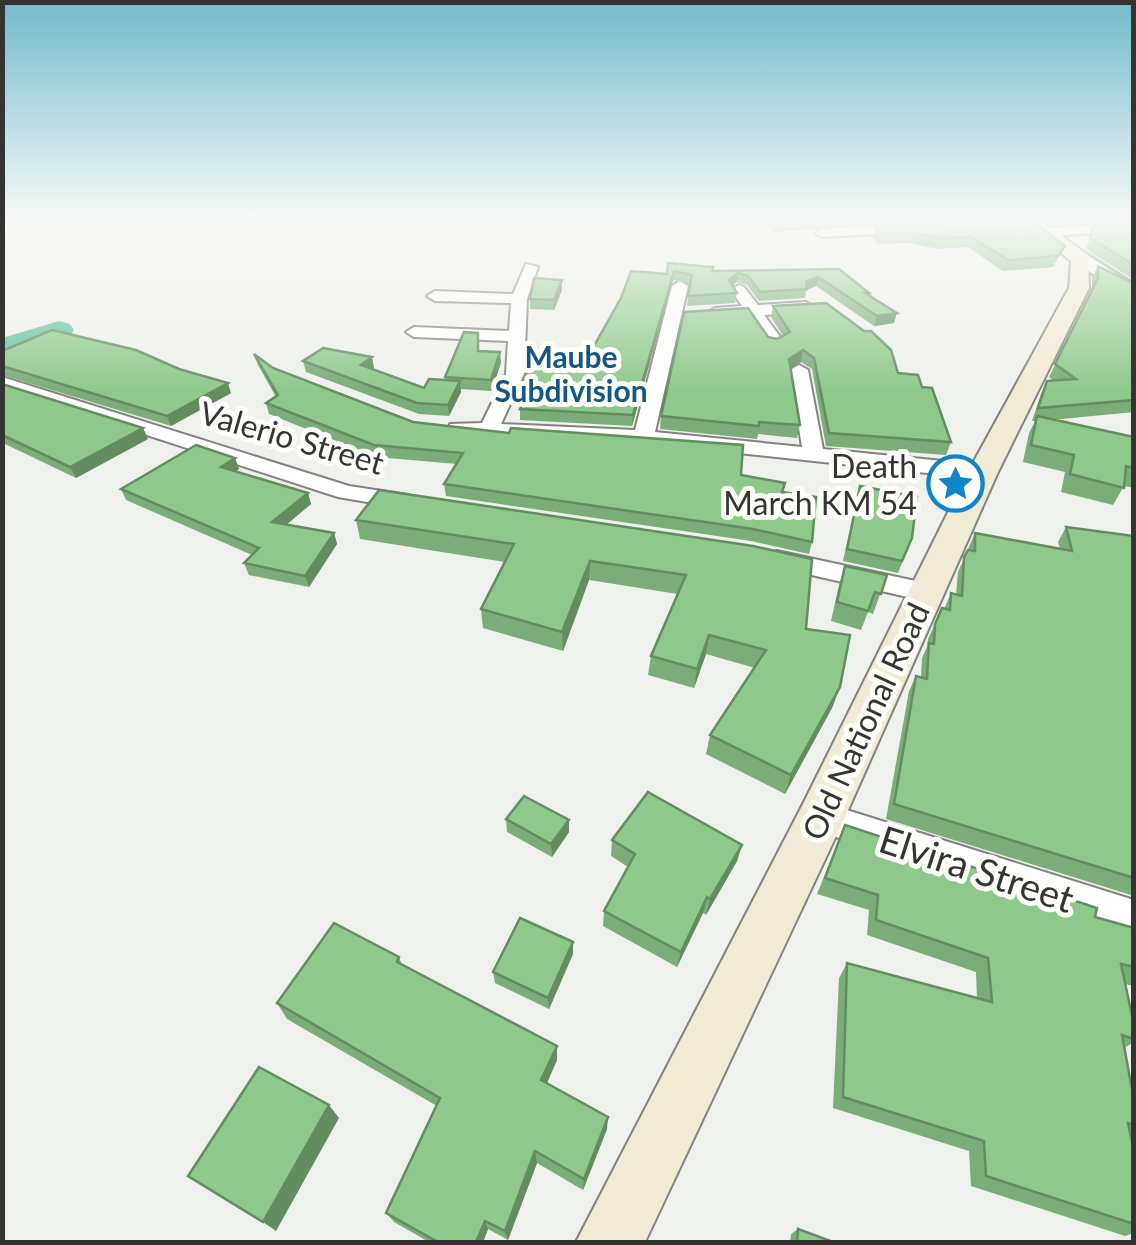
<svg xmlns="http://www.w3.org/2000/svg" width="1136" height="1245" font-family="Lato,sans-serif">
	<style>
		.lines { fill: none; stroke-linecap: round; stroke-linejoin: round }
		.river { fill: #5fc2a0; fill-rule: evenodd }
		.minor-casing { stroke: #82837f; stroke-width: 4 }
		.tertiary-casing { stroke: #82837f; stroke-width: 6 }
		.secondary-casing { stroke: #82837f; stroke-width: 4 }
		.minor { fill: #fff; fill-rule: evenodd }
		.tertiary { fill: #fff; fill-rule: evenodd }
		.secondary { fill: #f1ead4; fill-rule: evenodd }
		.wall { fill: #7aad78 }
		.shaded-wall { fill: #638d61 }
		.building { fill: #8ec98b; stroke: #638d61; stroke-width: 2.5 }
		.labels { text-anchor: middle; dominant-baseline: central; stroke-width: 10; stroke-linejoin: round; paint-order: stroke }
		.far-neighbourhood-label { font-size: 30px; font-weight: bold; fill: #145786; stroke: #fdfef9 }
		.street-label { font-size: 32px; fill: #343533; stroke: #fdfef9 }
		.poi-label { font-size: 32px; fill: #343533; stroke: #fdfef9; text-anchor: end }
		.near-street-label { font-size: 38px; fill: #343533; stroke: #fdfef9 }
	</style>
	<rect width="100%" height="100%" fill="#eff1ec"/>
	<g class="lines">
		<g class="river">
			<path d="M 2,218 L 18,218 L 2,226 Z"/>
			<path d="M 59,321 L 70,324 L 74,330 L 70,336 L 2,357 L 2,338 Z"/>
		</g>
		<defs>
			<g id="minor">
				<path d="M 931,218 L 946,218 L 956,226 L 950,230 L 822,237 L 815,233 L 822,229 L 936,223 Z"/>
				<path d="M 1134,223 L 1134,231 L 1046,236 L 1039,232 L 1046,228 Z"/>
				<path d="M 526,264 L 538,267 L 527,299 L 524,374 L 501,424 L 635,430 L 672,286 L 680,281 L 688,286 L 655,432 L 802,447 L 790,370 L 799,365 L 808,370 L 823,449 L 983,465 L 994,472 L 983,479 L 644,443 L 450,432 L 450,424 L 482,423 L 506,374 L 508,341 L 414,337 L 406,332 L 414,327 L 509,331 L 511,303 L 435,301 L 427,296 L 435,291 L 513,294 Z"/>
				<path d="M 739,285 L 744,287 L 758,305 L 806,302 L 814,307 L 806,312 L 764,315 L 784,342 L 769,346 L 749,316 L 715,318 L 707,313 L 715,308 L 742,306 L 731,290 Z"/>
				<path d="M 2,377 L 349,486 L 408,495 L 420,502 L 408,509 L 338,497 L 2,388 Z"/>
				<path d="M 777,551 L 925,583 L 934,586 L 938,592 L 934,598 L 925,601 L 768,565 L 764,559 L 768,553 Z"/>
				<path d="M 821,802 L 1134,900 L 1134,937 L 809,828 L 804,817 L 809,806 Z"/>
			</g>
			<path id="tertiary" d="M 1075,255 L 1087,255 L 1134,285 L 1134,298 L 1075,263 Z"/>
			<path id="secondary" d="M 1017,218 L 1037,218 L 1088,255 L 1089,288 L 998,472 L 845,817 L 645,1242 L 576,1242 L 804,802 L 968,472 L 1069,288 L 1071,261 Z"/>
		</defs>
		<use href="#minor" class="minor-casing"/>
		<use href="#tertiary" class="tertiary-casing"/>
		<use href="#secondary" class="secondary-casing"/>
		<use href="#minor" class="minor"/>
		<use href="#tertiary" class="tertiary"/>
		<use href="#secondary" class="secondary"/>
	</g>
	<g class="wall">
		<path d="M 759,218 L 929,218 L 928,220 L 774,232 Z"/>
		<path d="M 951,218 L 1028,218 L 1065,246 L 1053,267 L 1003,271 L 968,247 L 938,249 L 908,243 L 879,244 L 872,238 L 875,227 L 954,223 L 955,222 Z"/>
		<path d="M 1042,218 L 1087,218 L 1084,222 L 1052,224 Z"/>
		<path d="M 1093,218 L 1134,218 L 1134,220 L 1092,222 Z"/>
		<path d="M 1134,224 L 1134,280 L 1086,249 L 1093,227 Z"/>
		<path d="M 668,263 L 712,271 L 839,269 L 869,293 L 868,295 L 894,323 L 874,326 L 816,286 L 806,290 L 805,298 L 759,301 L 747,285 L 737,282 L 732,286 L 737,293 L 735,303 L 687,306 L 690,284 L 673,280 L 632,426 L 520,420 L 520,409 L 524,400 L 519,399 L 519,389 L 588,372 L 667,274 Z"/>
		<path d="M 1098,266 L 1134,284 L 1134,412 L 1051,420 L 1134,437 L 1134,488 L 1124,486 L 1113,505 L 1061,492 L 1065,472 L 1023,462 L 1029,433 L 1035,421 L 1032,421 L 1041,394 L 1047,381 L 1054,381 L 1049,377 L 1092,289 L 1092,278 Z"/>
		<path d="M 562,280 L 562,290 L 554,310 L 530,309 L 530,299 Z"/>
		<path d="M 773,306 L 922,387 L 951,442 L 946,455 L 826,446 L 812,369 L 801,362 L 790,368 L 800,425 L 797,438 L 758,434 L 757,439 L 660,429 L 661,416 L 768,337 L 777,339 L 783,336 L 771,317 Z"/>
		<path d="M 2,351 L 231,393 L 171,426 L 2,375 Z"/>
		<path d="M 479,351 L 501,362 L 492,391 L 460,389 L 461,392 L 449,416 L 419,414 L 306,372 L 303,361 L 372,357 L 372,369 L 424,388 L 446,380 L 445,377 Z"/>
		<path d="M 254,354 L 273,368 L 413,422 L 741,475 L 782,492 L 812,542 L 809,554 L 751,541 L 446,496 L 444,484 L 457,464 L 376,457 L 269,414 L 266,403 L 276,397 L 258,365 Z"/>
		<path d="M 2,384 L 143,428 L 148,439 L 76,478 L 5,444 L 2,439 Z"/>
		<path d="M 235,458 L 239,469 L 235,471 L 308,493 L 311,504 L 286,525 L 334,533 L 337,544 L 309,587 L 249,575 L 244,563 L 252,555 L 126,500 L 121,489 Z"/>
		<path d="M 860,486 L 912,538 L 898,573 L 843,561 Z"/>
		<path d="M 356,520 L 753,546 L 806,629 L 833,706 L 785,794 L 706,754 L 710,735 L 755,668 L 706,654 L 694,688 L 648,675 L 651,656 L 678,594 L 589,580 L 563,651 L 483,628 L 481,609 L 505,562 L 360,539 Z"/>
		<path d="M 1066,527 L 1134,536 L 1134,896 L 886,819 L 909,691 L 916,676 L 921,677 L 922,658 L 927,647 L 928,639 L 942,608 L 944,609 L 951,593 L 956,595 L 958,572 L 975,533 L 1060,549 L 1058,542 Z"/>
		<path d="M 845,566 L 887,575 L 873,614 L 868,612 L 861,630 L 831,621 L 839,585 Z"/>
		<path d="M 506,819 L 569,820 L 569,832 L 552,857 L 507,832 Z"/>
		<path d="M 845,825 L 1095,917 L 1134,928 L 1134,986 L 1125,984 L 1134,1025 L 1134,1042 L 1124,1048 L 1134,1100 L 1134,1129 L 1130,1131 L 1134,1233 L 1125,1236 L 971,1186 L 969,1151 L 833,1108 L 839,978 L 847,963 L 977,998 L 976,972 L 867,935 L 869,910 L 817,894 Z"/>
		<path d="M 612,840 L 742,845 L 737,861 L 706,915 L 703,913 L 677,967 L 603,926 L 604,911 L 628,867 L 611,856 Z"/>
		<path d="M 573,954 L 549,1009 L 495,983 L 493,972 Z"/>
		<path d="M 399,957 L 402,965 L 557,1060 L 547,1083 L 607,1129 L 583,1190 L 537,1163 L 508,1240 L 488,1229 L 483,1242 L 429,1242 L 394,1222 L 386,1213 L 437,1106 L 287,1019 L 277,1003 Z"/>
		<path d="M 798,1229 L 833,1242 L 790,1242 L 791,1234 Z"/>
	</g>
	<g class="shaded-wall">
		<path d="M 822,218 L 929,218 L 928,220 L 774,232 L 776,221 Z"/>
		<path d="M 674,271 L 673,280 L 632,426 L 633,415 Z"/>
		<path d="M 738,273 L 737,282 L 727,289 L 729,280 Z"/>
		<path d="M 818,277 L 816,286 L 806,290 L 806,282 Z"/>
		<path d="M 562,280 L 562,290 L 554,310 L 554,300 Z"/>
		<path d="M 897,313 L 894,323 L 874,326 L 877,316 Z"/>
		<path d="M 803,350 L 801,362 L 786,371 L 789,359 Z"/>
		<path d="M 500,352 L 501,362 L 492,391 L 491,380 Z"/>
		<path d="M 372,357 L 374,368 L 363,376 L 361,365 Z"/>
		<path d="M 460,381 L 461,392 L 449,416 L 448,405 Z"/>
		<path d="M 228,383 L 231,393 L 171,426 L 167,416 Z"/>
		<path d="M 143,428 L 148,439 L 76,478 L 70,467 Z"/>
		<path d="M 235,458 L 239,469 L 225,478 L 221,467 Z"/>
		<path d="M 308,493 L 311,504 L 275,534 L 272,522 Z"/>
		<path d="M 334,533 L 337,544 L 309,587 L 305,576 Z"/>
		<path d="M 590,561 L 589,580 L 563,651 L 562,632 Z"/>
		<path d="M 709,635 L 706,654 L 694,688 L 697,669 Z"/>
		<path d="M 840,687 L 833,706 L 785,794 L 791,775 Z"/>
		<path d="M 569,820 L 569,832 L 552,857 L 551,844 Z"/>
		<path d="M 742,845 L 737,861 L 706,915 L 710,899 Z"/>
		<path d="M 707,897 L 703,913 L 677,967 L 681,952 Z"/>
		<path d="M 573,942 L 573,954 L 549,1009 L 548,998 Z"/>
		<path d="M 557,1046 L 557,1060 L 542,1094 L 541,1080 Z"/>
		<path d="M 329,1105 L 339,1118 L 276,1231 L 263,1222 Z"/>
		<path d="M 608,1117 L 607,1129 L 583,1190 L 584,1179 Z"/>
		<path d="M 535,1151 L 537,1163 L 508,1240 L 505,1231 Z"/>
		<path d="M 485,1221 L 488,1229 L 483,1242 L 476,1242 Z"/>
	</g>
	<g class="building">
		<path d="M 772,218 L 822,218 L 776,221 Z"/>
		<path d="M 960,218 L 1028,218 L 1065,246 L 1058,256 L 1008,260 L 971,237 L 942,238 L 911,233 L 882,233 L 875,227 L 954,223 Z"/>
		<path d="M 1134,224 L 1134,265 L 1090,238 L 1093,227 Z"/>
		<path d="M 668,263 L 713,267 L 712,271 L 839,269 L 869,293 L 865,293 L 897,313 L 877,316 L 818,277 L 806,282 L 807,289 L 760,292 L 748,276 L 738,273 L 729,280 L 737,293 L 688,296 L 692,275 L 674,271 L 633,415 L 520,409 L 529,390 L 519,389 L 531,366 L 588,372 L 594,346 L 621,298 L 631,271 L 667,274 Z"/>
		<path d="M 1098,266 L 1134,284 L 1134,400 L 1038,408 L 1047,381 L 1076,379 L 1055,364 L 1098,278 Z"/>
		<path d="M 534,278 L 562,280 L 554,300 L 530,299 Z"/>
		<path d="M 826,303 L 864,331 L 871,331 L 891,350 L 898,373 L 918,375 L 922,387 L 932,388 L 951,442 L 829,433 L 814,358 L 803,350 L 789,359 L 800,425 L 759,422 L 759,426 L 661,416 L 684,312 L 748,308 L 768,337 L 777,339 L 790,332 L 773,306 Z"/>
		<path d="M 52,330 L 136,350 L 179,369 L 228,383 L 167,416 L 2,366 L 2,351 Z"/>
		<path d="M 464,332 L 478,333 L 478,351 L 500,352 L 491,380 L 445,377 Z"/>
		<path d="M 323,348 L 372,357 L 361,365 L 424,388 L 429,379 L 460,381 L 448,405 L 417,403 L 303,361 Z"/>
		<path d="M 254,354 L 273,368 L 413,422 L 509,433 L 511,428 L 743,445 L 741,475 L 785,483 L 782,492 L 816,497 L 812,542 L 753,529 L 444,484 L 463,453 L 374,445 L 266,403 L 278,395 Z"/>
		<path d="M 2,384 L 143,428 L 70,467 L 2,435 Z"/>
		<path d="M 1037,416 L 1134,437 L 1134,468 L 1126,466 L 1124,488 L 1070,474 L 1074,455 L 1031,445 Z"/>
		<path d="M 196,445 L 235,458 L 221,467 L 308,493 L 272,522 L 334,533 L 305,576 L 244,563 L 259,548 L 121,489 Z"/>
		<path d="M 860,486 L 917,497 L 912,538 L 902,561 L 847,549 Z"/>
		<path d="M 379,490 L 753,546 L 812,559 L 806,629 L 850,635 L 840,687 L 791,775 L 710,735 L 766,650 L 709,635 L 697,669 L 651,656 L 686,575 L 590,561 L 562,632 L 481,609 L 514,544 L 356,520 Z"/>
		<path d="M 1066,527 L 1134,536 L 1134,878 L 894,804 L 916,676 L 927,679 L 929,643 L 934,644 L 935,624 L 942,608 L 950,610 L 951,593 L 962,596 L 964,557 L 968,550 L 975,551 L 975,533 L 1072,551 Z"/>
		<path d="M 845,566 L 887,575 L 881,594 L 875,592 L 868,611 L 837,602 Z"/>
		<path d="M 648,792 L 742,845 L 710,899 L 707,897 L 681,952 L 604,911 L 635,854 L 612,840 Z"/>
		<path d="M 524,796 L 569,820 L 551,844 L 506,819 Z"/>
		<path d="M 845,825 L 1097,908 L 1095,917 L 1134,928 L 1134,967 L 1121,964 L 1134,1025 L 1134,1039 L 1122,1035 L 1134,1100 L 1134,1125 L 1128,1123 L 1134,1152 L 1134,1224 L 986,1176 L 984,1141 L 843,1097 L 847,963 L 992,1002 L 988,958 L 876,920 L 878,895 L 825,878 Z"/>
		<path d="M 520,918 L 573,942 L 548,998 L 493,972 Z"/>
		<path d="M 334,923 L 399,957 L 397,962 L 557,1046 L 541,1080 L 608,1117 L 584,1179 L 535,1151 L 505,1231 L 485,1221 L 476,1242 L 438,1242 L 386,1213 L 440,1098 L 277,1003 Z"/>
		<path d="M 259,1067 L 329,1105 L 263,1222 L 188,1176 Z"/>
		<path d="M 798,1229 L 833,1242 L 797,1242 Z"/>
	</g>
	<linearGradient id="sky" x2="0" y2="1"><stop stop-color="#71bacb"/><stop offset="0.56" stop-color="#f8f9f6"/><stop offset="1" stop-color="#f8f9f6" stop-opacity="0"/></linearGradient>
	<rect width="1136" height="392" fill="url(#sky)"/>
	<defs>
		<symbol id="sight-ring" viewBox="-11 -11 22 22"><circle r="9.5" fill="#fdfef9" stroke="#0f84cd" stroke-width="1.5"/><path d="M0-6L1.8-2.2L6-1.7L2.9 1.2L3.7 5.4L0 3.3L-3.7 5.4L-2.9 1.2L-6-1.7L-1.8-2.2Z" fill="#0f84cd"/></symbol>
	</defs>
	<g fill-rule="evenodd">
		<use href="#sight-ring" x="924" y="452" width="63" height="63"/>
	</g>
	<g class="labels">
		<g class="far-neighbourhood-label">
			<text x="571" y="356">Maube<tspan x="571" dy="34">Subdivision</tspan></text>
		</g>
		<g class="street-label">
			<text transform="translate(292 437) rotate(16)">Valerio Street</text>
			<text transform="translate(865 721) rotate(-65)">Old National Road</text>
		</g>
		<g class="poi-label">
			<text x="917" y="465">Death<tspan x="917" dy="37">March KM 54</tspan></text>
		</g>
		<g class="near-street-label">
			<text transform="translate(977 868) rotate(18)">Elvira Street</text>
		</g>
	</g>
	<rect width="1136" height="1245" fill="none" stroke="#343533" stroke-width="10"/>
</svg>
